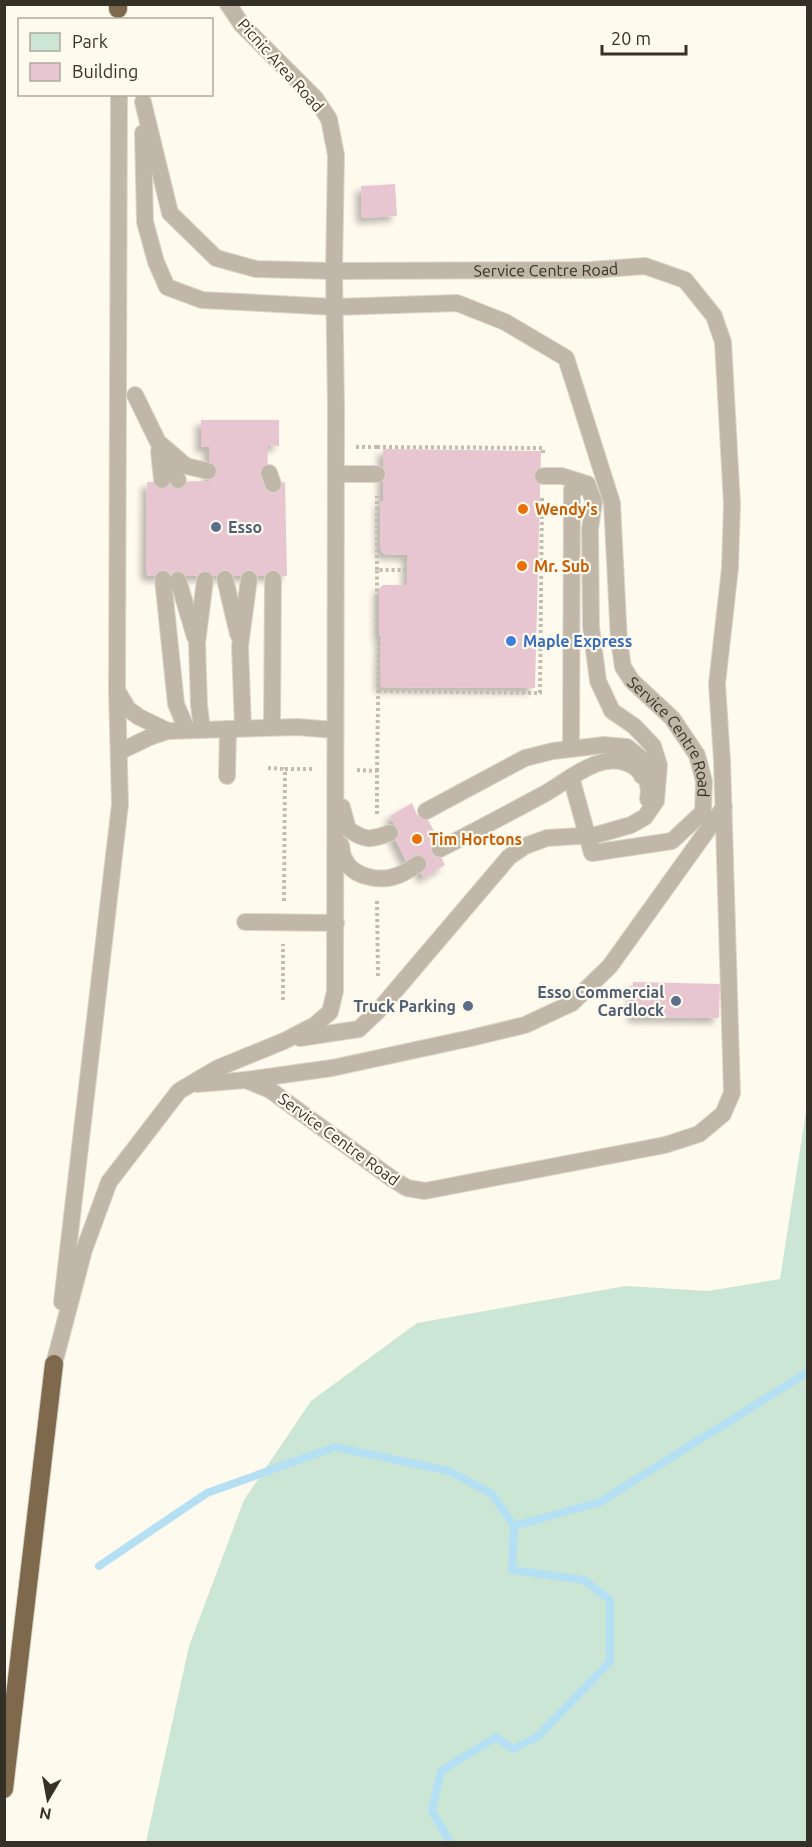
<svg xmlns="http://www.w3.org/2000/svg" width="812" height="1847" font-family="Ubuntu,sans-serif">
	<style>
		.green { fill: #cbe6d4 }
		.lines { fill: none; stroke-linecap: round; stroke-linejoin: round }
		.stream { stroke: #b5e0f3; stroke-width: 8 }
		.building { fill: #e8c6d1; filter: url(#shadow) }
		.service-casing { stroke: #dbd6ca; stroke-width: 18 }
		.motorway-casing { stroke: #dbd6ca; stroke-width: 20 }
		.path { stroke: #c2bdb1; stroke-width: 4; stroke-dasharray: 3 3; stroke-linecap: butt }
		.service { stroke: #c1b7a8; stroke-width: 16 }
		.motorway { stroke: #7f694c; stroke-width: 18 }
		.food-dot { fill: #e8710a; stroke: #fffaee; stroke-width: 2 }
		.service-dot { fill: #5c6f8a; stroke: #fffaee; stroke-width: 2 }
		.shop-dot { fill: #3f7fe0; stroke: #fffaee; stroke-width: 2 }
		.labels { text-anchor: middle; dominant-baseline: central; stroke-width: 4.5; stroke-linejoin: round; paint-order: stroke }
		.street-label { font-size: 16px; fill: #363126; stroke: #fffaee }
		.food-label { font-size: 16px; font-weight: bold; fill: #c56008; stroke: #fffaee; text-anchor: start }
		.service-label { font-size: 16px; font-weight: bold; fill: #4e5e75; stroke: #fffaee; text-anchor: end }
		.shop-label { font-size: 16px; font-weight: bold; fill: #366cbe; stroke: #fffaee; text-anchor: start }
	</style>
	<defs>
		<filter id="shadow"><feDropShadow dx="-5.5" dy="5.5" stdDeviation="3" flood-color="#0004"/></filter>
	</defs>
	<rect width="100%" height="100%" fill="#fffaee"/>
	<path class="green" d="M 807,1105 L 807,1842 L 146,1842 L 189,1646 L 244,1500 L 311,1401 L 417,1323 L 625,1286 L 708,1291 L 780,1279 Z"/>
	<g class="lines">
		<g class="stream">
			<path d="M 514,1526 L 600,1502 L 808,1372"/>
			<path d="M 99,1566 L 207,1493 L 335,1447 L 449,1471 L 492,1494 L 514,1526 L 512,1570 L 584,1580 L 610,1600 L 610,1662 L 537,1737 L 513,1749 L 496,1737 L 441,1771 L 432,1811 L 450,1842"/>
		</g>
	</g>
	<g class="building">
		<path d="M 395,184 L 397,216 L 362,218 L 361,186 Z"/>
		<path d="M 201,420 L 279,420 L 279,446 L 268,445 L 267,482 L 273,484 L 285,482 L 287,576 L 148,576 L 146,571 L 147,482 L 209,481 L 209,447 L 201,447 Z"/>
		<path d="M 383,449 L 541,451 L 535,688 L 380,687 L 381,637 L 379,634 L 379,589 L 383,585 L 407,585 L 408,555 L 384,554 L 381,550 L 380,503 L 383,501 Z"/>
		<path d="M 412,803 L 417,815 L 425,815 L 441,843 L 438,851 L 445,865 L 424,878 L 416,864 L 406,861 L 393,835 L 396,827 L 390,816 Z"/>
		<path d="M 633,982 L 720,984 L 719,1018 L 633,1017 Z"/>
	</g>
	<g class="lines">
		<defs>
			<g id="service">
				<path id="s1" d="M 143,102 L 170,213 L 216,258 L 256,269 L 334,271 L 591,270 L 645,266 L 685,280 L 714,316 L 723,342 L 732,504 L 730,568 L 717,684 L 722,760 L 732,1093 L 723,1114 L 699,1134 L 665,1145 L 425,1191 L 407,1188 L 391,1178 L 270,1090 L 246,1080"/>
				<path id="s2" d="M 143,133 L 145,222 L 156,262 L 167,287 L 202,300 L 335,307 L 457,303 L 505,322 L 566,358 L 612,503 L 619,641 L 623,667 L 632,681 L 672,718 L 697,755 L 704,781 L 703,812 L 672,841 L 592,853 L 571,777"/>
				<path d="M 135,395 L 158,442 L 186,466 L 208,471"/>
				<path d="M 159,451 L 162,480"/>
				<path d="M 162,451 L 178,480"/>
				<path d="M 269,473 L 273,484"/>
				<path d="M 336,474 L 377,474"/>
				<path d="M 163,579 L 176,704 L 187,730"/>
				<path d="M 225,579 L 238,634"/>
				<path d="M 178,580 L 195,637"/>
				<path d="M 118,692 L 128,709 L 139,717 L 168,731"/>
				<path d="M 272,727 L 273,579"/>
				<path d="M 243,728 L 240,646 L 249,579"/>
				<path d="M 202,730 L 199,705 L 197,643 L 205,580"/>
				<path d="M 571,749 L 572,490 L 587,484"/>
				<path d="M 119,752 L 150,737 L 168,731 L 297,727 L 335,730"/>
				<path d="M 227,776 L 228,729"/>
				<path d="M 342,807 L 348,829 C 365,841 371,840 390,833"/>
				<path d="M 426,811 L 525,758 L 553,751 L 604,745 L 627,747 L 643,760 L 649,791 L 648,799"/>
				<path d="M 341,845 C 342,850 342,856 345,860 C 353,877 380,882 396,876 C 404,874 411,868 418,864"/>
				<path d="M 440,849 C 475,831 511,812 546,793 C 565,782 585,765 607,761 C 620,759 637,764 642,776"/>
				<path d="M 245,922 L 336,923"/>
				<path d="M 300,1038 L 359,1029 L 378,1011 L 509,857 L 525,846 L 547,838 L 596,835 L 631,825 L 645,817 L 656,801 L 659,765 L 653,746 L 634,726 L 612,711 L 598,681 L 591,627 L 590,529 L 594,502 L 587,484 L 562,476 L 543,476"/>
				<path d="M 197,1084 L 246,1080 L 332,1068 L 471,1038 L 525,1025 L 572,1003 L 610,966 L 724,807"/>
				<path d="M 62,1302 L 120,804 L 117,691 L 119,94"/>
				<path d="M 54,1364 L 84,1250 L 109,1182 L 179,1091 L 218,1068 L 284,1041 L 315,1025 L 330,1012 L 335,991 L 336,408 L 334,271 L 336,155 L 329,119 L 315,98 L 242,25 L 228,4"/>
			</g>
			<g id="motorway">
				<path d="M 118,4 L 118,9"/>
				<path d="M 4,1789 L 54,1364"/>
			</g>
		</defs>
		<use href="#service" class="service-casing"/>
		<use href="#motorway" class="motorway-casing"/>
		<g class="path">
			<path d="M 356,447 L 377,447 L 377,449"/>
			<path d="M 377,447 L 543,448 L 543,455"/>
			<path d="M 377,570 L 377,496"/>
			<path d="M 378,691 L 540,693 L 542,496"/>
			<path d="M 268,768 L 285,769"/>
			<path d="M 357,770 L 377,771 L 377,815"/>
			<path d="M 377,771 L 379,639 L 377,634 L 377,570 L 408,570"/>
			<path d="M 284,901 L 285,769 L 314,769"/>
			<path d="M 377,901 L 378,977"/>
			<path d="M 283,1000 L 283,944"/>
		</g>
		<use href="#service" class="service"/>
		<use href="#motorway" class="motorway"/>
	</g>
	<g class="food-dot">
		<circle cx="523" cy="509" r="6"/>
		<circle cx="522" cy="566" r="6"/>
		<circle cx="417" cy="839" r="6"/>
	</g>
	<g class="service-dot">
		<circle cx="216" cy="527" r="6"/>
		<circle cx="676" cy="1001" r="6"/>
		<circle cx="468" cy="1006" r="6"/>
	</g>
	<circle class="shop-dot" cx="511" cy="641" r="6"/>
	<g class="labels">
		<g class="street-label">
			<text transform="translate(281 65) rotate(48)">Picnic Area Road</text>
			<text stroke="none"><textPath href="#s1" startOffset="510">Service Centre Road</textPath></text>
			<text stroke="none"><textPath href="#s2" startOffset="976">Service Centre Road</textPath></text>
			<text transform="translate(339 1139) rotate(36)">Service Centre Road</text>
		</g>
		<g class="food-label">
			<text x="535" y="509">Wendy's</text>
			<text x="534" y="566">Mr. Sub</text>
			<text x="429" y="839">Tim Hortons</text>
		</g>
		<g class="service-label">
			<text x="228" y="527" text-anchor="start">Esso</text>
			<text x="664" y="992">Esso Commercial<tspan x="664" dy="18">Cardlock</tspan></text>
			<text x="456" y="1006">Truck Parking</text>
		</g>
		<g class="shop-label">
			<text x="523" y="641">Maple Express</text>
		</g>
	</g>
	<rect width="812" height="1847" fill="none" stroke="#363126" stroke-width="12"/>
	<rect x="18" y="18" width="195" height="78" fill="#fffaee" stroke="#afaa9e" stroke-width="1.5"/>
	<rect x="30" y="33" width="30" height="18" fill="#cbe6d4" stroke="#afaa9e" stroke-width="1.5"/>
	<text x="72" y="48" font-size="18" fill="#363126">Park</text>
	<rect x="30" y="63" width="30" height="18" fill="#e8c6d1" stroke="#afaa9e" stroke-width="1.5"/>
	<text x="72" y="78" font-size="18" fill="#363126">Building</text>
	<g transform="translate(48 1799) rotate(190)" stroke="#fffaee" stroke-width="4.5" paint-order="stroke">
	<path d="M0-4.5L10 22L0 15L-10 22Z" fill="#363126"/>
	<text y="-9" font-size="16" font-weight="bold" text-anchor="middle" fill="#363126">N</text>
	</g>
	<path d="M602 45v9h84v-9" fill="none" stroke="#363126" stroke-width="3"/>
	<text x="611" y="45" font-size="18" fill="#363126" stroke="#fffaee" stroke-width="4.5" paint-order="stroke">20 m</text>
</svg>
